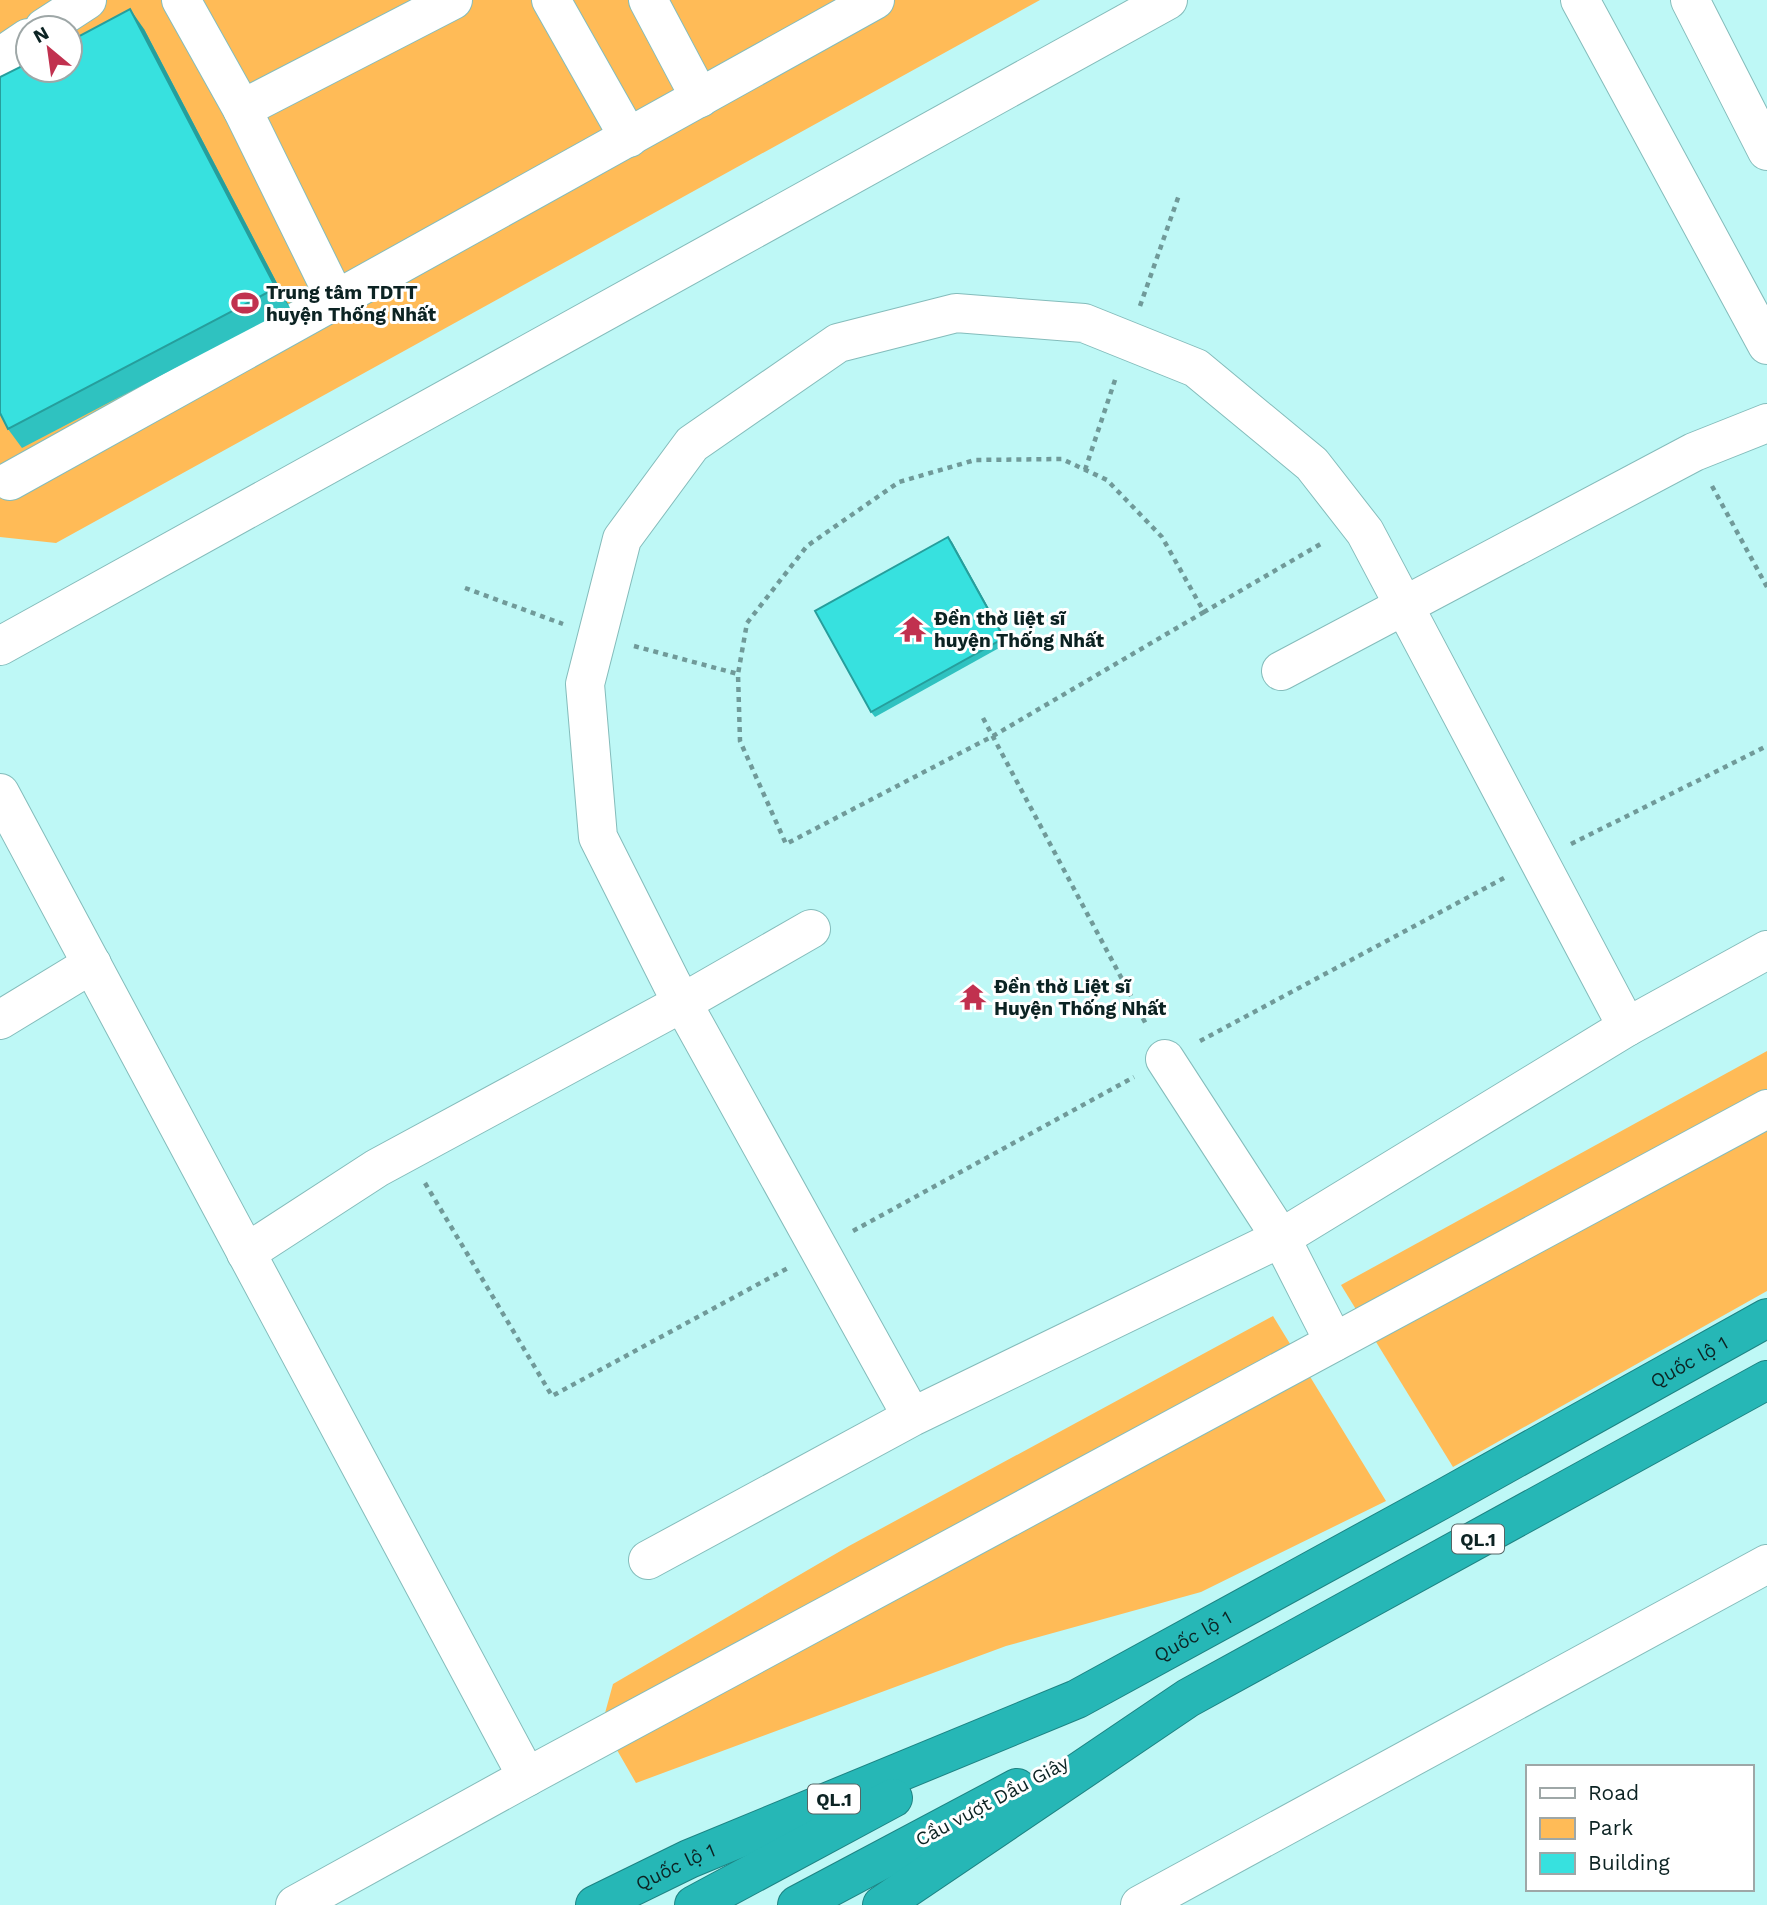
<svg xmlns="http://www.w3.org/2000/svg" width="1767" height="1905" font-family="'Work Sans',sans-serif">
	<style>
		.green { fill: #ffbb57; fill-rule: evenodd }
		.lines { fill: none; stroke-linecap: round; stroke-linejoin: round }
		.minor-casing { stroke: #84bcbb; stroke-width: 40 }
		.highway-casing { stroke: #1d8383; stroke-width: 40 }
		.path { stroke: #709a99; stroke-width: 4.5; stroke-dasharray: 5 5; stroke-linecap: butt }
		.minor { stroke: #fff; stroke-width: 38 }
		.highway { stroke: #26b7b6; stroke-width: 38 }
		.wall { fill: #2fc2c0 }
		.shaded-wall { fill: #269e9c }
		.building { fill: #37e1df; stroke: #269e9c; stroke-width: 2 }
		.labels { text-anchor: middle; dominant-baseline: central; stroke-width: 6; stroke-linejoin: round; paint-order: stroke }
		.shield { fill: #fff; stroke: #556565; stroke-width: 2 }
		.shield-label { font-size: 18px; font-weight: bold; fill: #0c2323 }
		.poi-label { font-size: 19px; font-weight: bold; fill: #0c2323; stroke: #fff; text-anchor: start }
		.street-label { font-size: 19px; fill: #0c2323; stroke: #fff }
	</style>
	<rect width="100%" height="100%" fill="#bef8f6"/>
	<g class="green">
		<path d="M 0,0 L 1040,0 L 56,543 L 0,537 ZM 28,28 L 70,28 L 70,70 L 28,70 Z"/>
		<path d="M 1767,1051 L 1767,1291 L 1453,1467 L 1341,1285 Z"/>
		<path d="M 1273,1316 L 1386,1501 L 1201,1592 L 1006,1646 L 636,1783 L 602,1724 L 613,1684 L 849,1546 Z"/>
	</g>
	<g class="lines">
		<defs>
			<g id="minor">
				<path d="M 181,0 L 242,109 L 336,300"/>
				<path d="M 551,0 L 629,138"/>
				<path d="M 648,0 L 700,98"/>
				<path d="M 1580,0 L 1767,345"/>
				<path d="M 1690,0 L 1767,151"/>
				<path d="M 44,28 L 87,0"/>
				<path d="M 0,57 L 28,38"/>
				<path d="M 242,109 L 453,0"/>
				<path d="M 10,481 L 875,0"/>
				<path d="M 0,646 L 1168,0"/>
				<path d="M 1281,671 L 1694,452 L 1767,423"/>
				<path d="M 0,793 L 527,1777"/>
				<path d="M 0,1020 L 92,964"/>
				<path d="M 1627,1027 L 1767,950"/>
				<path d="M 1165,1059 L 1281,1238 L 1334,1342"/>
				<path d="M 246,1253 L 377,1168 L 682,1003 L 811,929"/>
				<path d="M 648,1560 L 912,1417 L 1281,1238 L 1627,1027 L 1365,532 L 1312,464 L 1196,368 L 1084,323 L 956,313 L 838,343 L 692,444 L 622,539 L 585,684 L 598,837 L 672,984 L 912,1417"/>
				<path d="M 295,1905 L 527,1777 L 1767,1109"/>
				<path d="M 1140,1905 L 1767,1564"/>
			</g>
			<g id="highway">
				<path id="s1" d="M 595,1905 L 689,1859 L 1077,1699 L 1439,1501 L 1767,1318"/>
				<path d="M 694,1905 L 893,1798"/>
				<path d="M 797,1905 L 1017,1788"/>
				<path d="M 882,1905 L 1188,1698 L 1767,1380"/>
			</g>
		</defs>
		<use href="#minor" class="minor-casing"/>
		<use href="#highway" class="highway-casing"/>
		<g class="path">
			<path d="M 1140,306 L 1179,195"/>
			<path d="M 1085,470 L 1116,377"/>
			<path d="M 1712,486 L 1767,587"/>
			<path d="M 465,588 L 563,624"/>
			<path d="M 1204,612 L 993,736 L 786,844 L 740,741 L 738,674 L 747,623 L 807,546 L 899,482 L 975,460 L 1062,459 L 1107,480 L 1162,537 L 1204,612 L 1324,542"/>
			<path d="M 634,646 L 738,674"/>
			<path d="M 983,718 L 1147,1026"/>
			<path d="M 1571,844 L 1767,746"/>
			<path d="M 1200,1041 L 1504,878"/>
			<path d="M 425,1183 L 552,1396 L 788,1268"/>
			<path d="M 853,1231 L 1134,1077"/>
		</g>
		<use href="#minor" class="minor"/>
		<use href="#highway" class="highway"/>
	</g>
	<g class="wall">
		<path d="M 144,29 L 290,308 L 22,448 L 8,429 Z"/>
		<path d="M 948,537 L 1008,643 L 875,717 L 871,712 Z"/>
	</g>
	<g class="shaded-wall">
		<path d="M 130,9 L 144,29 L 290,308 L 276,288 Z"/>
		<path d="M 948,537 L 952,542 L 1008,643 L 1004,638 Z"/>
	</g>
	<g class="building">
		<path d="M 130,9 L 276,288 L 8,429 L 0,413 L 0,77 L 28,63 L 28,70 L 70,70 L 70,41 Z"/>
		<path d="M 948,537 L 1004,638 L 871,712 L 815,611 Z"/>
	</g>
	<defs>
		<symbol id="stadium-bare" viewBox="-9 -9 18 18"><path d="M0-5a6.5 5 0 1 0 0 10a6.5 5 0 1 0 0-10ZM-3.5-1.8h7v3.6h-7Z" fill="#c1314f" stroke="#fff" stroke-width="2.5" paint-order="stroke"/></symbol>
		<symbol id="temple-bare" viewBox="-9 -9 18 18"><path d="M0-6L5-2H3V0L6.5 2.5H4V6H1.5V3h-3V6H-4V2.5H-6.5L-3 0V-2H-5Z" fill="#c1314f" stroke="#fff" stroke-width="2.5" paint-order="stroke"/></symbol>
	</defs>
	<g fill-rule="evenodd">
		<use href="#stadium-bare" x="226" y="284" width="38" height="38"/>
		<use href="#temple-bare" x="894" y="610" width="38" height="38"/>
		<use href="#temple-bare" x="954" y="978" width="38" height="38"/>
	</g>
	<g class="labels">
		<g class="shield">
			<rect x="1452" y="1524.5" width="52" height="29" rx="5"/>
			<rect x="808" y="1784.5" width="52" height="29" rx="5"/>
		</g>
		<g class="shield-label">
			<text x="1478" y="1539">QL.1</text>
			<text x="834" y="1799">QL.1</text>
		</g>
		<g class="poi-label">
			<text x="266" y="292">Trung tâm TDTT<tspan x="266" dy="22">huyện Thống Nhất</tspan></text>
			<text x="934" y="618">Đền thờ liệt sĩ<tspan x="934" dy="22">huyện Thống Nhất</tspan></text>
			<text x="994" y="986">Đền thờ Liệt sĩ<tspan x="994" dy="22">Huyện Thống Nhất</tspan></text>
		</g>
		<g class="street-label">
			<text stroke="none"><textPath href="#s1" startOffset="1223">Quốc lộ 1</textPath></text>
			<text stroke="none"><textPath href="#s1" startOffset="656">Quốc lộ 1</textPath></text>
			<text transform="translate(992 1801) rotate(-28)">Cầu vượt Dầu Giây</text>
			<text stroke="none"><textPath href="#s1" startOffset="89">Quốc lộ 1</textPath></text>
		</g>
	</g>
	<rect x="1526" y="1765" width="228" height="126" fill="#ffffff" stroke="#9ea7a7" stroke-width="2"/>
	<rect x="1540" y="1788" width="35" height="10" fill="#ffffff" stroke="#9ea7a7" stroke-width="2"/>
	<text x="1588" y="1800" font-size="21" fill="#0c2323">Road</text>
	<rect x="1540" y="1818" width="35" height="21" fill="#ffbb57" stroke="#9ea7a7" stroke-width="2"/>
	<text x="1588" y="1835" font-size="21" fill="#0c2323">Park</text>
	<rect x="1540" y="1853" width="35" height="21" fill="#37e1df" stroke="#9ea7a7" stroke-width="2"/>
	<text x="1588" y="1870" font-size="21" fill="#0c2323">Building</text>
	<g transform="translate(49 49) rotate(331)"><circle r="33" fill="#ffffff" stroke="#9ea7a7" stroke-width="2"/>
	<path d="M0-5L12 26L0 18L-12 26Z" fill="#c1314f"/>
	<text y="-10" font-size="19" font-weight="bold" text-anchor="middle" fill="#0c2323">N</text>
	</g>
</svg>
